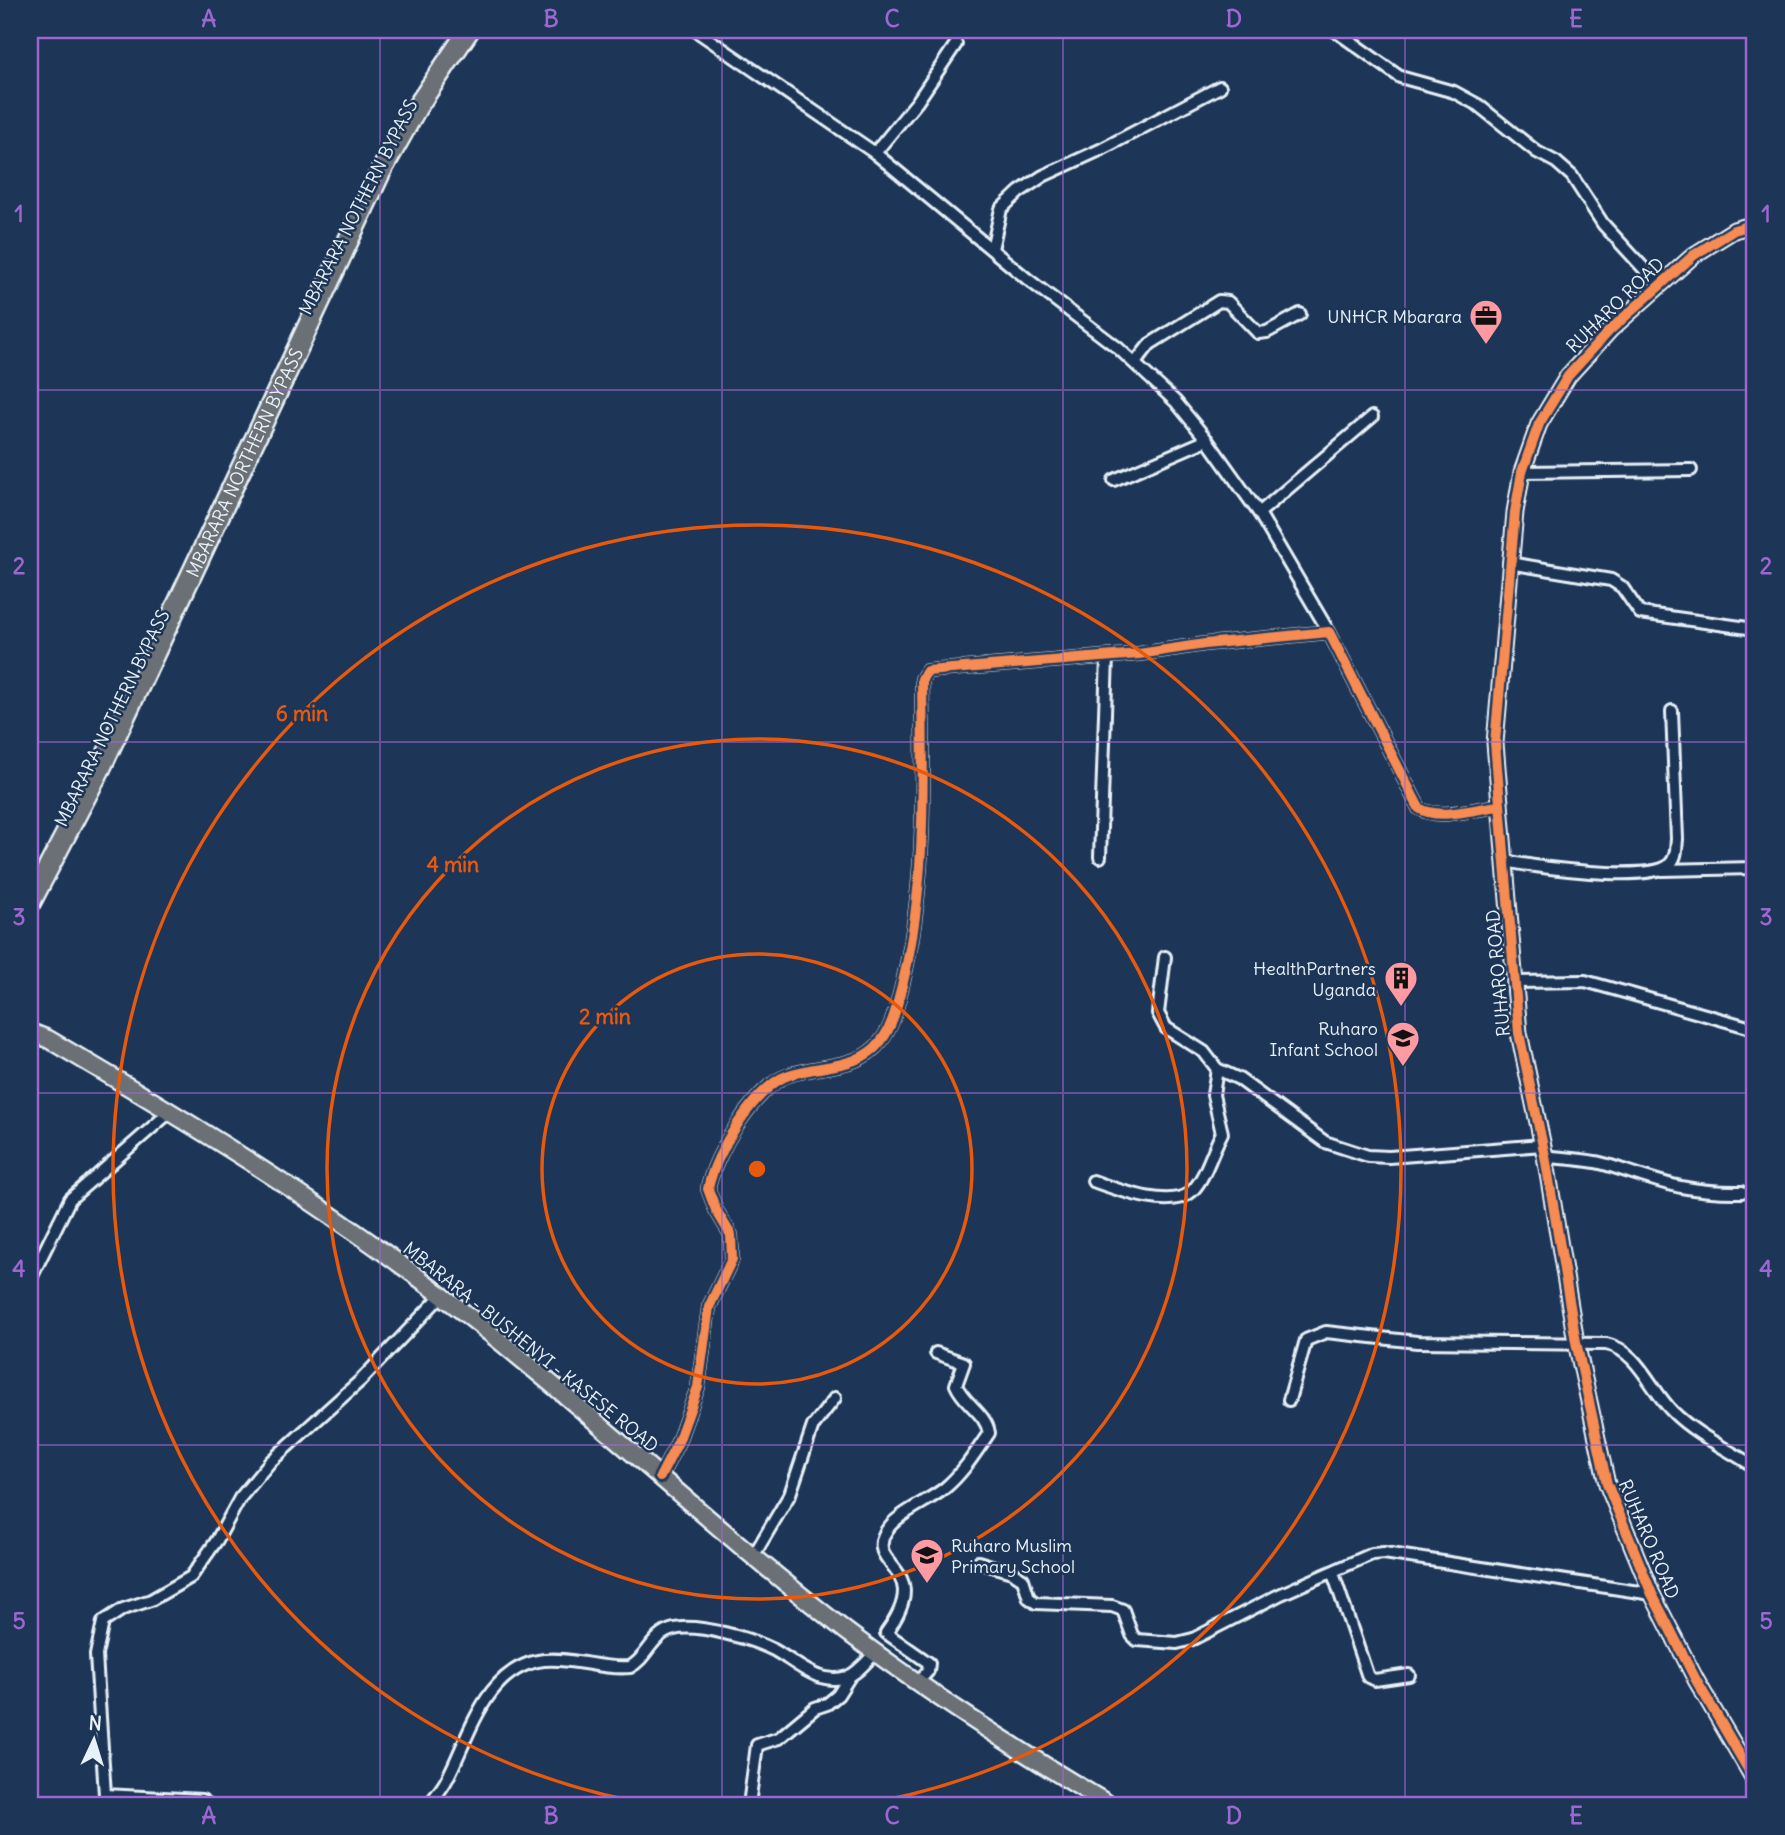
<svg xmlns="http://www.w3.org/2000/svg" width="1785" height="1835" font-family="Delius,sans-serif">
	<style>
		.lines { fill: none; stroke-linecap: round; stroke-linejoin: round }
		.street-casing { stroke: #e8f1f8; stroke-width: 16 }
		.secondary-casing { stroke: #e8f1f8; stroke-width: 19 }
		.primary-casing { stroke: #e8f1f8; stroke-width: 21 }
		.highway-casing { stroke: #e8f1f8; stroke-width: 24 }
		.street { stroke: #1d3557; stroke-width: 10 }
		.secondary { stroke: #1d3557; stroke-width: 14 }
		.primary { stroke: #6a7074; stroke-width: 16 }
		.highway { stroke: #6a7074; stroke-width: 19 }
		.cycleway-casing { stroke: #1d3557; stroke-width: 15 }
		.cycleway { stroke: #f68b52; stroke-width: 10 }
		.grid { fill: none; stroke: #9c67d0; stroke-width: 2; stroke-opacity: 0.55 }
		.ring { fill: none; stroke: #e8590c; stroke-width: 3.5 }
		.labels { text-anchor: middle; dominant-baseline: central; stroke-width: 5; stroke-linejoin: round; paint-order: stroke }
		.street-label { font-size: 18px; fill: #e8f1f8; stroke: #1d3557 }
		.poi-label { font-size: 18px; fill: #e8f1f8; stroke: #1d3557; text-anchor: end }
		.centre { fill: #e8590c; stroke: #1d3557; stroke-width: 3.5 }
		.ring-label { font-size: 21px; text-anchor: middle; font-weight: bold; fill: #e8590c; stroke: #1d3557; stroke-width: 5; stroke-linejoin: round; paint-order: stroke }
		.neatline { fill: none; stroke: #9c67d0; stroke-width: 2.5 }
		.grid-label { font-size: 23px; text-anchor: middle; font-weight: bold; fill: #9c67d0 }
	</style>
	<rect width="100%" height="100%" fill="#1d3557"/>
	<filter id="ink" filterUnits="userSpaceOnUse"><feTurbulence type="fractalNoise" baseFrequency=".0143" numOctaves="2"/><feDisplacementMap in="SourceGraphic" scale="14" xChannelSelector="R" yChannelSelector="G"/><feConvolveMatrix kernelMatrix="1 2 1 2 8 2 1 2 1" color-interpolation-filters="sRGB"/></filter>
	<g filter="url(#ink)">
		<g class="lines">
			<defs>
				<g id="street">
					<path d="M 695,30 L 875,153 L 1026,278 L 1118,348 L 1176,402 L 1207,440 L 1259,513 L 1329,632"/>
					<path d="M 1334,30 L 1400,77 L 1454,92 L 1478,105 L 1537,152 L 1556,162 L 1572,176 L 1603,224 L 1659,285"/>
					<path d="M 875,153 L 917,102 L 956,44"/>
					<path d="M 992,249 L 1001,209 L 1019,192 L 1043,176 L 1102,149 L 1220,87"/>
					<path d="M 1135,363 L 1150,344 L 1219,301 L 1228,302 L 1258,333 L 1267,332 L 1300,314"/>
					<path d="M 1522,472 L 1691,470"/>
					<path d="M 1114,480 L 1207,440"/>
					<path d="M 1259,513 L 1372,417"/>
					<path d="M 1509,563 L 1611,580 L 1622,587 L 1640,613 L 1755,629"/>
					<path d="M 1100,857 L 1107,657"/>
					<path d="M 1506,861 C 1535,867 1647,883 1669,865 C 1677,858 1676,848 1677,839 L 1672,711"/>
					<path d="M 1662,870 L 1755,868"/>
					<path d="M 1165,957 L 1158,1013 L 1166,1028 L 1204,1052 L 1217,1069 L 1239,1079 L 1325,1142 L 1368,1156 L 1389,1157 L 1543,1145"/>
					<path d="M 1515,982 L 1585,981 L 1755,1029"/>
					<path d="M 1545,1156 C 1564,1159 1586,1159 1604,1164 C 1660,1181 1681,1193 1742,1192"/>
					<path d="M 1093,1181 C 1116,1189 1172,1211 1192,1191 C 1206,1177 1212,1151 1222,1133 L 1213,1095 L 1217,1069"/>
					<path d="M 30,1280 L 70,1199 L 171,1111"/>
					<path d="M 1289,1400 L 1306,1340 L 1326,1332 L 1417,1342 L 1606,1344 C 1638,1350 1651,1391 1673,1412 C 1695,1434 1729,1450 1755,1467"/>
					<path d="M 660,1477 L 678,1442 L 698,1387 L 709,1307 L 732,1259 L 731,1235 L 716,1210 L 708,1189 C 714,1155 755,1086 789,1075 C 820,1064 859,1070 881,1041 C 893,1026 897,1005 902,986 C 927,886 923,782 922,679 L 927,671 L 1139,654 L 1205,644 L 1329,632 L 1419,808 C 1438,821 1477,808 1500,806"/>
					<path d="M 754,1555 L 790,1494 L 813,1426 L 835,1398"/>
					<path d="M 978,1562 L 1012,1572 L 1023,1579 L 1029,1598 L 1036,1603 L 1112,1606 L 1123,1610 L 1132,1635 L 1137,1640 L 1177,1643 L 1193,1639 L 1279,1595 L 1372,1554 L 1384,1553 L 1652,1594"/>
					<path d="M 1333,1573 L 1368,1677 L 1375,1680 L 1409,1675"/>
					<path d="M 918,1682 L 928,1671 L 929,1663 L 886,1633 C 935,1567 866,1568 885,1533 C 896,1513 928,1502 945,1488 C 963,1473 976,1452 989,1433 C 986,1413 964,1404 956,1385 L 964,1363 L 936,1353"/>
					<path d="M 209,1805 L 202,1800 L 105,1795 L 96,1655 L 103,1622 L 123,1609 L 151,1600 L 191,1577 L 217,1540 L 240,1498 L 270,1462 L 361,1380 L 442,1295"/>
					<path d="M 429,1805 C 435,1796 442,1789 447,1779 C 470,1736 485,1667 544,1660 C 573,1657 602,1670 630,1667 C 648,1658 651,1634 674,1629 C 698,1623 752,1639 774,1650 C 797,1663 819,1686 847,1677 C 858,1673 868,1660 876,1652"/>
					<path d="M 749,1805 L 757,1745 L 779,1738 L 815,1708 L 827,1704 L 838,1695 L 850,1676"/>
					<path d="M 1659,1805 L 1661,1805"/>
				</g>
				<path id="secondary" d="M 1755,224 L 1734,230 L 1694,255 L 1610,330 L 1568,376 L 1539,424 L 1522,472 L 1515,512 L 1495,743 L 1519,1033 L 1545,1156 L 1576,1342 L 1607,1484 L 1652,1594 L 1696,1680 L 1755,1781"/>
				<path id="primary" d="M 30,1032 L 48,1039 C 183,1118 316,1199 440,1294 C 580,1401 707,1524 846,1631 C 931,1695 1019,1751 1110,1805"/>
				<g id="highway">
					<path id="s1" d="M 30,903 L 101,767 L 380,173 L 417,107 L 469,30"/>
				</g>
			</defs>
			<use href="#street" class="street-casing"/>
			<use href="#secondary" class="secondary-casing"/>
			<use href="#primary" class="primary-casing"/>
			<use href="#highway" class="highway-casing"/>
			<use href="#street" class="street"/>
			<use href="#secondary" class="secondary"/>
			<use href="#primary" class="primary"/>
			<use href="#highway" class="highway"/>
			<defs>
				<g id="cycleway">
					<path d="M 1755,224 L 1734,230 L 1694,255 L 1610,330 L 1568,376 L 1539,424 L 1522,472 L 1515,512 L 1495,743 L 1519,1033 L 1545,1156 L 1576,1342 L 1607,1484 L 1652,1594 L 1696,1680 L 1755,1781"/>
					<path d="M 660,1477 L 678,1442 L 698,1387 L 709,1307 L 732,1259 L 731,1235 L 716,1210 L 708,1189 C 714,1155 755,1086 789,1075 C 820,1064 859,1070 881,1041 C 893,1026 897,1005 902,986 C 927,886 923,782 922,679 L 927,671 L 1139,654 L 1205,644 L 1329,632 L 1419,808 C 1438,821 1477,808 1500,806"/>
				</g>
			</defs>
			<use href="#cycleway" class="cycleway-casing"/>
			<use href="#cycleway" class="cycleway"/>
		</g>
	</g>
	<path class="grid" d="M 380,30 L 380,1805M 722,30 L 722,1805M 1063,30 L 1063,1805M 1405,30 L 1405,1805M 30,390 L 1755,390M 30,742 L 1755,742M 30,1093 L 1755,1093M 30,1445 L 1755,1445"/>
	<g class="ring">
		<circle cx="757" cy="1169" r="215"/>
		<circle cx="757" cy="1169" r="430"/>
		<path d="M656 1805A644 644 0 1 1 858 1805"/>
	</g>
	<defs>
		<symbol id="office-pin" viewBox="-11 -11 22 30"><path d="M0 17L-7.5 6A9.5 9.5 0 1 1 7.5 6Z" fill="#ff9aa2" stroke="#1d3557"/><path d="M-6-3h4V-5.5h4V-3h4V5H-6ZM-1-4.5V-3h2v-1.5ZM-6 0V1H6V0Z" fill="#111"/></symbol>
		<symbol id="building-pin" viewBox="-11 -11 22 30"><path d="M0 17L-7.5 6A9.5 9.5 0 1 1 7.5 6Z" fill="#ff9aa2" stroke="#1d3557"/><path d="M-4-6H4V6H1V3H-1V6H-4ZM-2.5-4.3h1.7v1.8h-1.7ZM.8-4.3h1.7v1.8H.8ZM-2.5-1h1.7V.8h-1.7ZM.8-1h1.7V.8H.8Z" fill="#111"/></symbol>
		<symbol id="school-pin" viewBox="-11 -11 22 30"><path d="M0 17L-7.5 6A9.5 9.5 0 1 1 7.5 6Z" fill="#ff9aa2" stroke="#1d3557"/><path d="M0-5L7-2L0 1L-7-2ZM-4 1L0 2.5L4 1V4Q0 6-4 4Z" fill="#111"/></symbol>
	</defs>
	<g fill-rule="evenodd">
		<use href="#office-pin" x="1467" y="297" width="38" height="52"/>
		<use href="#building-pin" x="1382" y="959" width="38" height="52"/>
		<use href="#school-pin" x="1384" y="1019" width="38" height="52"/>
		<use href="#school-pin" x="908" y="1536" width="38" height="52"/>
	</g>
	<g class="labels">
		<g class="street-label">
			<text transform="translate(358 207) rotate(-63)">MBARARA NOTHERN BYPASS</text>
			<text transform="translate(1615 305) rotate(-44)">RUHARO ROAD</text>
			<text stroke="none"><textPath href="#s1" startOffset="490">MBARARA NORTHERN BYPASS</textPath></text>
			<text transform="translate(112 718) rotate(-64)">MBARARA NOTHERN BYPASS</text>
			<text transform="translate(1498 973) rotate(-95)">RUHARO ROAD</text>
			<text transform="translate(531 1347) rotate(39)">MBARARA - BUSHENYI - KASESE ROAD</text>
			<text transform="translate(1649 1539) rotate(67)">RUHARO ROAD</text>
		</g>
		<g class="poi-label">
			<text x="1462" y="316">UNHCR Mbarara</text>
			<text x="1376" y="968">HealthPartners<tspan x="1376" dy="21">Uganda</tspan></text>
			<text x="1378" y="1028">Ruharo<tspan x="1378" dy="21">Infant School</tspan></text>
			<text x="951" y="1545" text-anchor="start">Ruharo Muslim<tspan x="951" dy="21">Primary School</tspan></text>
		</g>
	</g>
	<circle cx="757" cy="1169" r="10" class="centre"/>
	<g class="ring-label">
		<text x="302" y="721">6 min</text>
		<text x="453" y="872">4 min</text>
		<text x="605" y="1024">2 min</text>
	</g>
	<rect width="1785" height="1835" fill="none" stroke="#1d3557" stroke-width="77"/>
	<g transform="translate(94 1740) rotate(4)" stroke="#1d3557" stroke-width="5" paint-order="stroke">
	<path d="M0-5L12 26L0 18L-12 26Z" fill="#e8f1f8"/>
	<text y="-10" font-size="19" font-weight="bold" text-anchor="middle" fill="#e8f1f8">N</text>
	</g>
	<rect x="38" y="38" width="1708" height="1759" class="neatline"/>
	<g class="grid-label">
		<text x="209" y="27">A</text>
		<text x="551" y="27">B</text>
		<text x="892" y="27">C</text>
		<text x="1234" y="27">D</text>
		<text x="1576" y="27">E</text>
		<text x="19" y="222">1</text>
		<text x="1766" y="222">1</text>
		<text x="19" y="574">2</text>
		<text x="1766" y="574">2</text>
		<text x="19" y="925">3</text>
		<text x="1766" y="925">3</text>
		<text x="19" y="1277">4</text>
		<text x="1766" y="1277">4</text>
		<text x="19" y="1629">5</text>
		<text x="1766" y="1629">5</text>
		<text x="209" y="1824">A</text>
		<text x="551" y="1824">B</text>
		<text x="892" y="1824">C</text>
		<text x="1234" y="1824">D</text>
		<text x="1576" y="1824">E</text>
	</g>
</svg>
